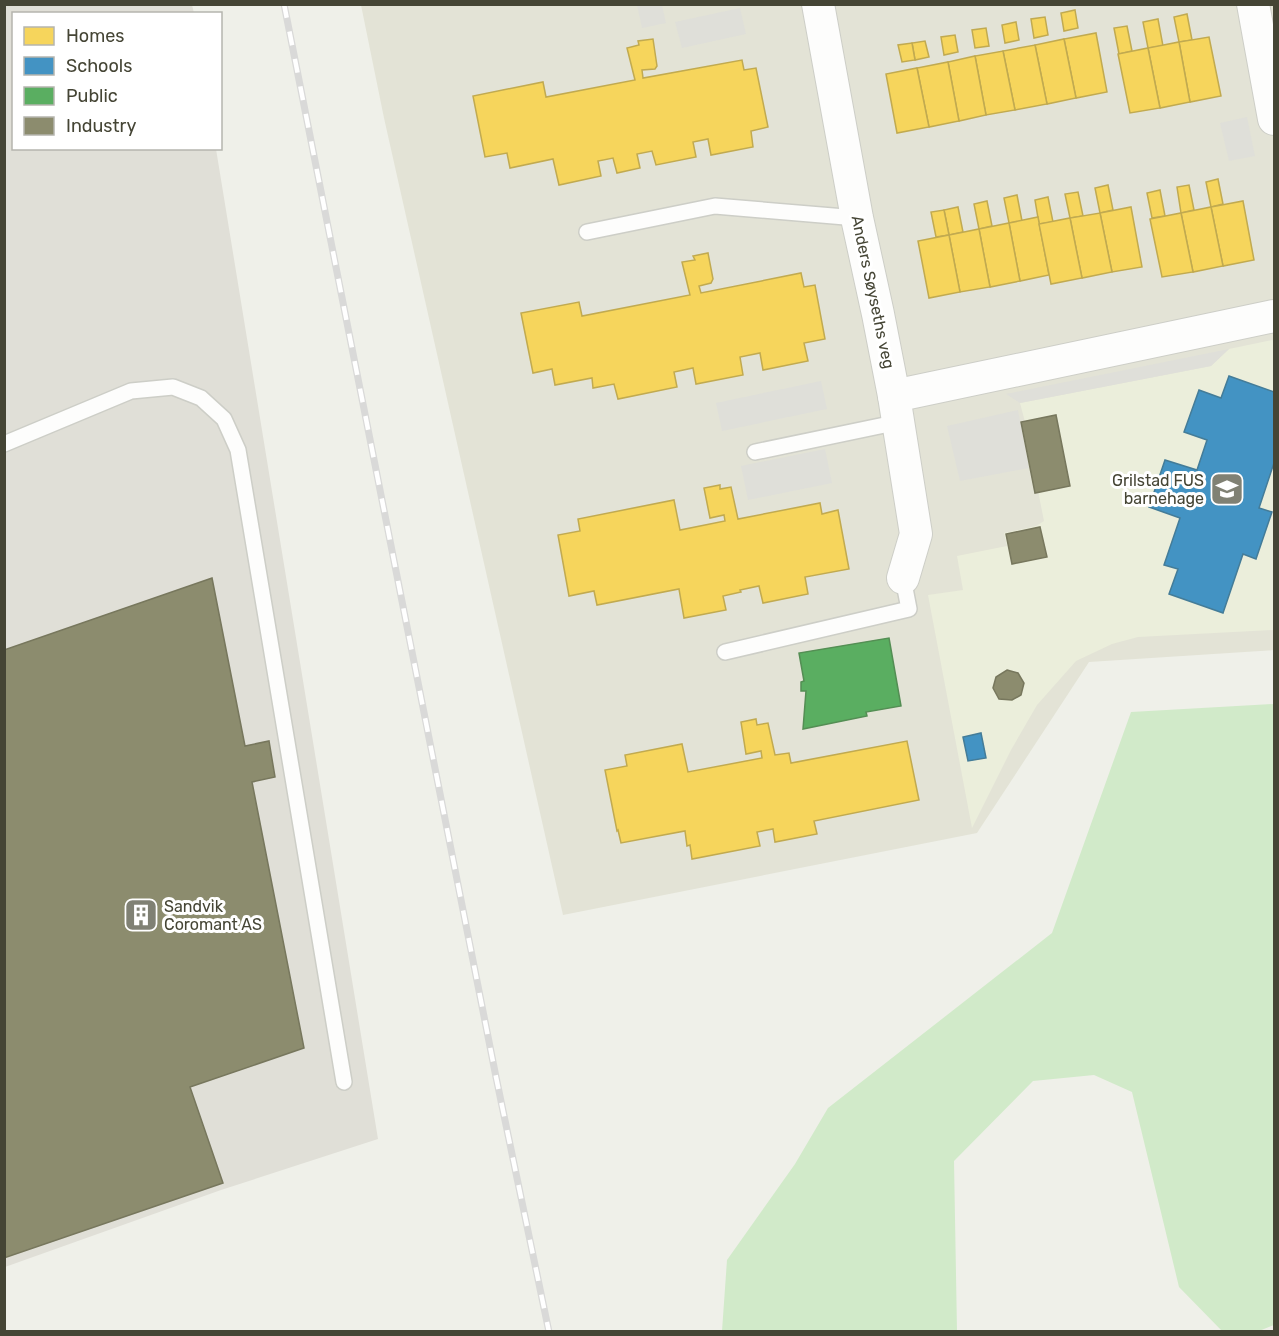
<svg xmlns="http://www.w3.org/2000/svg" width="1279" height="1336" font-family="Rubik,sans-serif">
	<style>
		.residential { fill: #e3e3d6 }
		.industrial { fill: #e0dfd7 }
		.education { fill: #ebeedb }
		.green { fill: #d1eac9 }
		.parking { fill: #dfdfd9 }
		.homes { fill: #f6d55c; stroke: #c1aa50; stroke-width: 1.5 }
		.schools { fill: #4393c3; stroke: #447c98; stroke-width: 1.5 }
		.public { fill: #5aae61; stroke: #548e54; stroke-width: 1.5 }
		.industry { fill: #8c8c6e; stroke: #77775d; stroke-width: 1.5 }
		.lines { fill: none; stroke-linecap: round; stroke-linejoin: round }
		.service-casing { stroke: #cdcec7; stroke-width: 18 }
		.minor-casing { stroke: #cdcec7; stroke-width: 34 }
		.service { stroke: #fdfdfc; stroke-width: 15 }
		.minor { stroke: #fdfdfc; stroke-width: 32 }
		.rail-casing { stroke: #d9d9d8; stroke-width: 7 }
		.rail { stroke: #fff; stroke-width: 4.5; stroke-dasharray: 14; stroke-linecap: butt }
		.labels { text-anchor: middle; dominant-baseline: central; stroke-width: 6; stroke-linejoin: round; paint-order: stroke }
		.street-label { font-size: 16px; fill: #454535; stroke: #fff }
		.poi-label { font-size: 16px; fill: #454535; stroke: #fff; text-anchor: end }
	</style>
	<rect width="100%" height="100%" fill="#eff0e9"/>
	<path class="residential" d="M 361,5 L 1274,5 L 1274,650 L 1089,662 L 977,833 L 563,915 L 384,118 Z"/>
	<path class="industrial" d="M 4,5 L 192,5 L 194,13 L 14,14 L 14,148 L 216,149 L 378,1139 L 221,1190 L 5,1267 Z"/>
	<path class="education" d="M 1272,340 L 1274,341 L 1274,630 L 1138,637 L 1112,644 L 1076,661 L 1037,705 L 1011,750 L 972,828 L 928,595 L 963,590 L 957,556 L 1007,546 L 1004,533 L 1036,526 L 1044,521 L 1038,491 L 1034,492 L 1029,468 L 1020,423 L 1025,422 L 1020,403 L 1211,366 L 1229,349 Z"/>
	<path class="green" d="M 1274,704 L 1274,1325 L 1259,1331 L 1222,1331 L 1179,1287 L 1132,1092 L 1094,1075 L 1033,1081 L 954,1161 L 957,1331 L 722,1331 L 727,1260 L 795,1164 L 828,1108 L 1052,933 L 1131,712 Z"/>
	<g class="parking">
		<path d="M 637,5 L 662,5 L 666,23 L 642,28 Z"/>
		<path d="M 740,8 L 746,34 L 682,48 L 675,22 Z"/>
		<path d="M 1247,117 L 1255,156 L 1229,161 L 1220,123 Z"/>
		<path d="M 1229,349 L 1211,366 L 1020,403 L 1006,394 Z"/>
		<path d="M 821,381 L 827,409 L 722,431 L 716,403 Z"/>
		<path d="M 1018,410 L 1029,468 L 960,481 L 947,426 Z"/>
		<path d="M 825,449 L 832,483 L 748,500 L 741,466 Z"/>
	</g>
	<g class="homes">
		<path d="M 1075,10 L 1078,28 L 1064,31 L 1061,13 Z"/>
		<path d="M 1187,14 L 1192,40 L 1179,42 L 1174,17 Z"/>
		<path d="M 1045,17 L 1048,35 L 1034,38 L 1031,19 Z"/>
		<path d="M 1158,19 L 1163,46 L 1148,48 L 1143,22 Z"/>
		<path d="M 1016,22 L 1019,40 L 1005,43 L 1002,25 Z"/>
		<path d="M 1127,26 L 1132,51 L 1119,54 L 1114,28 Z"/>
		<path d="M 986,28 L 989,46 L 975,48 L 972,30 Z"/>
		<path d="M 1096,33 L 1107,92 L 1076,98 L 1064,39 Z"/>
		<path d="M 955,35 L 958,52 L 944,55 L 941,37 Z"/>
		<path d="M 1209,37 L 1221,96 L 1190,102 L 1179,42 Z"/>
		<path d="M 653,39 L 657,66 L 655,69 L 642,70 L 643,78 L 742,60 L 744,70 L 756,68 L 768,127 L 751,131 L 753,147 L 711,155 L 708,139 L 693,142 L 696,157 L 656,165 L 652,151 L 637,154 L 640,168 L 617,173 L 613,158 L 598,161 L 601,176 L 559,185 L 553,159 L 510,168 L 507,153 L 485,157 L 473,96 L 543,82 L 546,97 L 635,80 L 627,48 L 639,45 L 638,41 Z"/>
		<path d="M 1064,39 L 1076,98 L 1047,104 L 1035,45 Z"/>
		<path d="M 925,41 L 929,57 L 915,60 L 912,43 Z"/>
		<path d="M 1179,42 L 1190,102 L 1160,108 L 1148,48 Z"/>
		<path d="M 912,43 L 915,60 L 902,62 L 898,45 Z"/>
		<path d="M 1035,45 L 1047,104 L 1015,110 L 1003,51 Z"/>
		<path d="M 1148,48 L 1160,108 L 1130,113 L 1118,54 Z"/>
		<path d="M 1003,51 L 1015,110 L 986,115 L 975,56 Z"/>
		<path d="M 975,56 L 986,115 L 959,121 L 948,62 Z"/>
		<path d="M 948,62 L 959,121 L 929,127 L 917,68 Z"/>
		<path d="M 917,68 L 929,127 L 897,133 L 886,74 Z"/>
		<path d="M 1218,179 L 1223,204 L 1211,207 L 1206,182 Z"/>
		<path d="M 1108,185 L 1113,210 L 1100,213 L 1095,188 Z"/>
		<path d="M 1189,185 L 1194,210 L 1181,213 L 1177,187 Z"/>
		<path d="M 1160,190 L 1165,216 L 1152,218 L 1147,193 Z"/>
		<path d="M 1078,192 L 1083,216 L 1070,218 L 1065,194 Z"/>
		<path d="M 1017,195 L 1022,221 L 1009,223 L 1004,198 Z"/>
		<path d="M 1048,197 L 1053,222 L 1039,224 L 1035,200 Z"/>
		<path d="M 987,201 L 992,226 L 979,229 L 974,204 Z"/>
		<path d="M 1243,201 L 1254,260 L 1223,266 L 1211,207 Z"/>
		<path d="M 958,207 L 963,232 L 949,235 L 944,210 Z"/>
		<path d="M 1131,207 L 1142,267 L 1112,272 L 1100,213 Z"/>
		<path d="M 1211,207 L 1223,266 L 1193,272 L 1181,213 Z"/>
		<path d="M 944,210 L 949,235 L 936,237 L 931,212 Z"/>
		<path d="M 1100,213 L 1112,272 L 1082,278 L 1070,218 Z"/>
		<path d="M 1181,213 L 1193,272 L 1162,277 L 1150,219 Z"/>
		<path d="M 1038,217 L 1049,275 L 1020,281 L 1009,223 Z"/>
		<path d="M 1070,218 L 1082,278 L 1051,284 L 1039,224 Z"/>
		<path d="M 1009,223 L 1020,281 L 990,287 L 979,229 Z"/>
		<path d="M 979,229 L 990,287 L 960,292 L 949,235 Z"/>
		<path d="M 949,235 L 960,292 L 929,298 L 918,241 Z"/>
		<path d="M 708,253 L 713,279 L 711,283 L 699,286 L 701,293 L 801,273 L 804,287 L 815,285 L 825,339 L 804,343 L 808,361 L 763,370 L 760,353 L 740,357 L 743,375 L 696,384 L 693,368 L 674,372 L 677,387 L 618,399 L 614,384 L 593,388 L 592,378 L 555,385 L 552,369 L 533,373 L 521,313 L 579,302 L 582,316 L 690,295 L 682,262 L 695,260 L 693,256 Z"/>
		<path d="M 720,485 L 720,489 L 731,487 L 738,519 L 820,503 L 822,514 L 838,510 L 849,569 L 805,577 L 808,594 L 763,603 L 759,586 L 740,590 L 741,592 L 723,596 L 726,610 L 684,618 L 679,589 L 597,605 L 594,591 L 569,596 L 558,535 L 580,531 L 578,519 L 674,500 L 680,530 L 725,521 L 724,515 L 710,518 L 704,488 Z"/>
		<path d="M 756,719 L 757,725 L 768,723 L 775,755 L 789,753 L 791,763 L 907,741 L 919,800 L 814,821 L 817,834 L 775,842 L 773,829 L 757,832 L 760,846 L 692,859 L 690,845 L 687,846 L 685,831 L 621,843 L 618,830 L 617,831 L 605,770 L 627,766 L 625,755 L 682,744 L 688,772 L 762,758 L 761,751 L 746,754 L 741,722 Z"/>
	</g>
	<g class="schools">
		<path d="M 1229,376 L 1274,392 L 1274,463 L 1259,508 L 1272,512 L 1256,559 L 1243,554 L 1223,613 L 1169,594 L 1178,569 L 1164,565 L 1180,518 L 1149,507 L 1165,460 L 1197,470 L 1207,440 L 1184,432 L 1199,390 L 1221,398 Z"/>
		<path d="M 981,733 L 986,758 L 968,761 L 963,737 Z"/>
	</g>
	<path class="public" d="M 889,638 L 901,706 L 866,712 L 867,716 L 803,729 L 806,691 L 801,691 L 801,682 L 804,681 L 799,653 Z"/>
	<g class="industry">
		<path d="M 1056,415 L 1070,486 L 1035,493 L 1021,422 Z"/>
		<path d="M 1040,527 L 1047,557 L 1012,564 L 1006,534 Z"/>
		<path d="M 212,578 L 245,746 L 269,741 L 275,777 L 252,782 L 304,1048 L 190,1087 L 223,1183 L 4,1258 L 4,650 Z"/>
		<path d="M 1007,670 L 1018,673 L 1024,683 L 1021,695 L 1012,700 L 999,699 L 993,688 L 996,677 Z"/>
	</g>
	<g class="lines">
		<defs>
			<g id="service">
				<path d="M 587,232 L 715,206 L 857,218"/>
				<path d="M 4,444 L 131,391 L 173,387 L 201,398 L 224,419 L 238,450 L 344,1082"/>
				<path d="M 755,452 L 899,422"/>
				<path d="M 725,652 L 909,609 L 903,578"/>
			</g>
			<g id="minor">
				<path d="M 818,4 L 857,218 L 878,314 L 894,396 L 916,534 L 903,578"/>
				<path d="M 1253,4 L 1274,119"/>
				<path d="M 894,396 L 1274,316"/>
			</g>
		</defs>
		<use href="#service" class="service-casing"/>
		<use href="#minor" class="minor-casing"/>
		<use href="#service" class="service"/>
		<use href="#minor" class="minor"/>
		<defs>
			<path id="rail" d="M 284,4 L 496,1077 L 549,1332"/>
		</defs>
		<use href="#rail" class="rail-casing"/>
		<use href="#rail" class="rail"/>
	</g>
	<defs>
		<symbol id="school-square" viewBox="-11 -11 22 22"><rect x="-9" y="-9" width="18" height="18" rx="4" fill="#808174" stroke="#fff"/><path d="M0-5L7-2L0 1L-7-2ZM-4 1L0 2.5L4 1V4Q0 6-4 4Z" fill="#fff"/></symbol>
		<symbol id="building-square" viewBox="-11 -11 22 22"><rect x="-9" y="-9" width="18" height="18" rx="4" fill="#808174" stroke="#fff"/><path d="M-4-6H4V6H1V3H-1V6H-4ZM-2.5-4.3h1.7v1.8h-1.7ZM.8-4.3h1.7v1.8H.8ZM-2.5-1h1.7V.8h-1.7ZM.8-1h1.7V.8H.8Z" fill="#fff"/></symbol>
	</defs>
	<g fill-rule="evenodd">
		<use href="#school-square" x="1208" y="470" width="38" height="38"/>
		<use href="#building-square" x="122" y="896" width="38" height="38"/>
	</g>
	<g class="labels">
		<g class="street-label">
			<text transform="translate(873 292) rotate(78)">Anders Søyseths veg</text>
		</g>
		<g class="poi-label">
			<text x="1204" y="480">Grilstad FUS<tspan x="1204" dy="18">barnehage</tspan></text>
			<text x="164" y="906" text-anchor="start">Sandvik<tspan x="164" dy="18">Coromant AS</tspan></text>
		</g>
	</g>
	<rect width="1279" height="1336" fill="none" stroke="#454535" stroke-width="12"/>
	<rect x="12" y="12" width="210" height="138" fill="#ffffff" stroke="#b5b5ae" stroke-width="1.5"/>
	<rect x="24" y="27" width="30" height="18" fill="#f6d55c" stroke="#b5b5ae" stroke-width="1.5"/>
	<text x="66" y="42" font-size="18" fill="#454535">Homes</text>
	<rect x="24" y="57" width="30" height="18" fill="#4393c3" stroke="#b5b5ae" stroke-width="1.5"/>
	<text x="66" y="72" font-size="18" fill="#454535">Schools</text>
	<rect x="24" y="87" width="30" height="18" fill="#5aae61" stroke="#b5b5ae" stroke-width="1.5"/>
	<text x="66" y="102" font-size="18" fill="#454535">Public</text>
	<rect x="24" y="117" width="30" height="18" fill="#8c8c6e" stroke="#b5b5ae" stroke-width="1.5"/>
	<text x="66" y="132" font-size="18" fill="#454535">Industry</text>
</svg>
